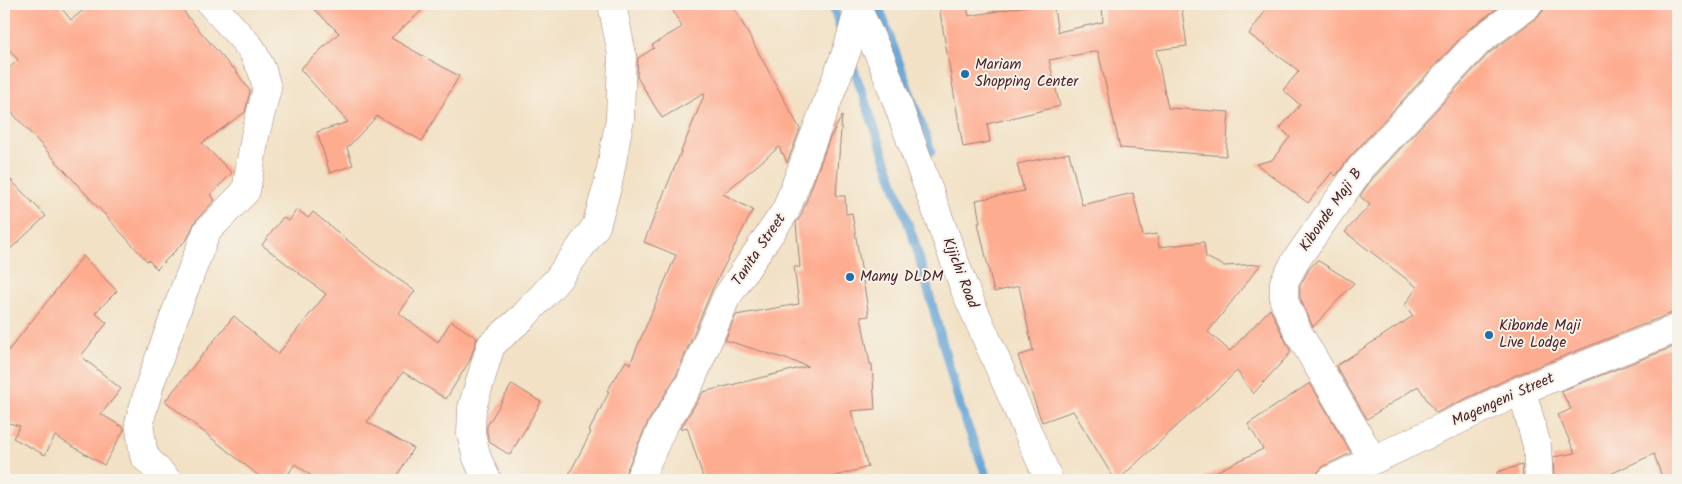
<svg xmlns="http://www.w3.org/2000/svg" width="1682" height="484" font-family="Kalam,sans-serif">
	<style>
		.lines { fill: none; stroke-linecap: round; stroke-linejoin: round }
		.stream { stroke: #64a3d6; stroke-width: 9 }
		.building { fill: #feac90 }
		.minor-casing { stroke: #9e8078; stroke-width: 29 }
		.minor { stroke: #fff; stroke-width: 28 }
		.poi-dot { fill: #1f6fb2; stroke: #f7f3e8; stroke-width: 2 }
		.labels { text-anchor: middle; dominant-baseline: central; stroke-width: 4; stroke-linejoin: round; paint-order: stroke }
		.poi-label { font-size: 15px; fill: #4a1f2b; stroke: #f7f3e8; text-anchor: start }
		.street-label { font-size: 15px; fill: #4a1f2b; stroke: #f7f3e8 }
	</style>
	<rect width="100%" height="100%" fill="#f7f3e8"/>
	<filter id="ink" filterUnits="userSpaceOnUse"><feTurbulence type="fractalNoise" baseFrequency=".02" numOctaves="2"/><feDisplacementMap in="SourceGraphic" scale="10" xChannelSelector="R" yChannelSelector="G"/><feConvolveMatrix kernelMatrix="1 2 1 2 8 2 1 2 1" color-interpolation-filters="sRGB"/></filter>
	<filter id="wash" filterUnits="userSpaceOnUse"><feTurbulence type="fractalNoise" baseFrequency=".0096" numOctaves="4" result="noise"/><feDisplacementMap in="SourceGraphic" scale="20" xChannelSelector="R" yChannelSelector="G"/><feGaussianBlur stdDeviation="1.12" result="paint"/><feColorMatrix in="noise" values="0 0 0 0 0 0 0 0 0 0 0 0 0 0 0 0 0 1.4 0 .05"/><feComposite in="paint" operator="in"/></filter>
	<g filter="url(#wash)">
		<rect width="100%" height="100%" fill="#f2e1c5"/>
		<g class="lines">
			<g class="stream">
				<path d="M 832,4 L 843,37"/>
				<path d="M 878,4 L 931,151"/>
				<path d="M 851,61 L 916,246 L 960,406 L 988,480"/>
			</g>
		</g>
		<g id="blocks">
			<g class="building">
				<path d="M 4,4 L 58,4 L 71,20 L 91,4 L 180,4 L 187,16 L 232,68 L 233,67 L 250,91 L 245,112 L 202,143 L 232,173 L 210,195 L 215,200 L 196,220 L 187,239 L 157,269 L 148,260 L 147,261 L 4,104 L 4,73 L 18,60 L 4,43 Z"/>
				<path d="M 309,4 L 429,4 L 391,38 L 459,76 L 422,141 L 377,116 L 347,148 L 353,165 L 330,173 L 317,132 L 348,122 L 300,69 L 339,33 Z"/>
				<path d="M 669,4 L 732,4 L 800,129 L 787,163 L 783,153 L 782,154 L 779,147 L 723,194 L 753,210 L 712,290 L 676,376 L 648,422 L 625,474 L 624,480 L 566,480 L 591,432 L 589,431 L 609,392 L 607,391 L 626,361 L 630,364 L 676,255 L 644,242 L 705,93 L 662,118 L 637,77 L 638,58 L 654,48 L 652,45 L 682,27 Z"/>
				<path d="M 953,4 L 966,4 L 969,16 L 1038,4 L 1053,4 L 1058,32 L 1103,22 L 1102,4 L 1181,4 L 1187,46 L 1156,50 L 1168,108 L 1229,112 L 1226,156 L 1120,148 L 1098,51 L 1049,60 L 1060,106 L 987,124 L 990,142 L 963,147 L 939,6 Z"/>
				<path d="M 1270,4 L 1503,4 L 1468,30 L 1349,158 L 1336,176 L 1332,172 L 1308,203 L 1256,164 L 1272,160 L 1290,137 L 1280,128 L 1300,105 L 1283,90 L 1299,71 L 1249,34 Z"/>
				<path d="M 1544,4 L 1669,4 L 1678,20 L 1678,313 L 1672,313 L 1516,375 L 1436,413 L 1418,386 L 1367,419 L 1336,366 L 1413,316 L 1405,305 L 1417,287 L 1345,232 L 1370,205 L 1360,196 L 1372,179 L 1489,53 L 1538,17 L 1543,11 Z"/>
				<path d="M 842,116 L 836,196 L 845,196 L 846,214 L 852,213 L 869,316 L 861,317 L 870,364 L 872,364 L 875,409 L 851,411 L 868,467 L 821,480 L 704,480 L 687,427 L 680,429 L 703,392 L 808,366 L 725,340 L 736,315 L 799,304 L 794,267 L 800,267 L 796,223 L 801,216 L 829,140 Z"/>
				<path d="M 1069,153 L 1082,205 L 1133,193 L 1143,236 L 1157,234 L 1159,247 L 1204,242 L 1206,257 L 1224,266 L 1261,264 L 1208,332 L 1230,351 L 1270,309 L 1291,352 L 1253,394 L 1237,371 L 1118,480 L 1115,480 L 1073,411 L 1042,422 L 1018,356 L 1033,351 L 1019,286 L 994,292 L 978,223 L 980,223 L 976,200 L 1024,191 L 1017,164 Z"/>
				<path d="M 4,173 L 46,216 L 4,255 Z"/>
				<path d="M 297,209 L 308,218 L 313,212 L 374,262 L 415,291 L 399,313 L 438,342 L 451,321 L 477,338 L 470,360 L 446,399 L 403,372 L 367,422 L 413,448 L 395,480 L 317,480 L 295,464 L 284,480 L 264,480 L 165,401 L 234,316 L 278,354 L 326,294 L 262,245 L 283,217 L 289,221 Z"/>
				<path d="M 83,256 L 117,291 L 95,313 L 107,323 L 81,356 L 121,389 L 101,414 L 124,428 L 124,430 L 104,465 L 55,436 L 45,455 L 13,438 L 20,426 L 4,422 L 4,356 Z"/>
				<path d="M 1317,260 L 1354,283 L 1313,327 L 1300,298 L 1300,286 L 1309,269 Z"/>
				<path d="M 1678,345 L 1678,480 L 1663,480 L 1654,454 L 1597,480 L 1554,480 L 1553,457 L 1575,453 L 1558,415 L 1571,409 L 1561,391 Z"/>
				<path d="M 1310,383 L 1351,453 L 1324,466 L 1318,472 L 1316,480 L 1199,480 L 1263,449 L 1248,424 Z"/>
				<path d="M 512,384 L 541,402 L 510,455 L 489,442 L 487,432 L 487,426 Z"/>
				<path d="M 1522,465 L 1523,480 L 1498,480 L 1497,472 Z"/>
			</g>
		</g>
	</g>
	<g filter="url(#ink)">
		<use href="#blocks" fill-opacity="0" stroke="#9e8078" stroke-width="1"/>
		<g class="lines">
			<defs>
				<g id="minor">
					<path d="M 855,4 L 882,61 L 965,290 L 1049,480"/>
					<path d="M 1522,390 L 1537,446 L 1539,480"/>
					<path d="M 1373,460 L 1298,332 L 1284,301 L 1284,282 L 1296,260 L 1360,169 L 1479,41 L 1529,4"/>
					<path d="M 167,480 L 144,456 L 139,423 L 151,381 L 181,298 L 207,231 L 246,191 L 255,136 L 267,88 L 262,70 L 251,48 L 211,4"/>
					<path d="M 487,480 L 477,458 L 471,434 L 472,408 L 491,345 L 523,317 L 557,280 L 596,226 L 608,184 L 620,118 L 622,55 L 612,4"/>
					<path d="M 639,480 L 662,428 L 690,383 L 726,298 L 786,210 L 847,50 L 860,4"/>
					<path d="M 1331,480 L 1522,390 L 1678,328"/>
				</g>
			</defs>
			<use href="#minor" class="minor-casing"/>
			<use href="#minor" class="minor"/>
		</g>
	</g>
	<g class="poi-dot">
		<circle cx="965" cy="74" r="5"/>
		<circle cx="850" cy="277" r="5"/>
		<circle cx="1489" cy="335" r="5"/>
	</g>
	<g class="labels">
		<g class="poi-label">
			<text x="975" y="65">Mariam<tspan x="975" dy="17">Shopping Center</tspan></text>
			<text x="860" y="277">Mamy DLDM</text>
			<text x="1499" y="326">Kibonde Maji<tspan x="1499" dy="17">Live Lodge</tspan></text>
		</g>
		<g class="street-label">
			<text transform="translate(1331 210) rotate(-55)">Kibonde Maji B</text>
			<text transform="translate(759 250) rotate(-56)">Tanita Street</text>
			<text transform="translate(960 273) rotate(69)">Kijichi Road</text>
			<text transform="translate(1503 400) rotate(-24)">Magengeni Street</text>
		</g>
	</g>
	<rect width="1682" height="484" fill="none" stroke="#f7f3e8" stroke-width="20"/>
</svg>
